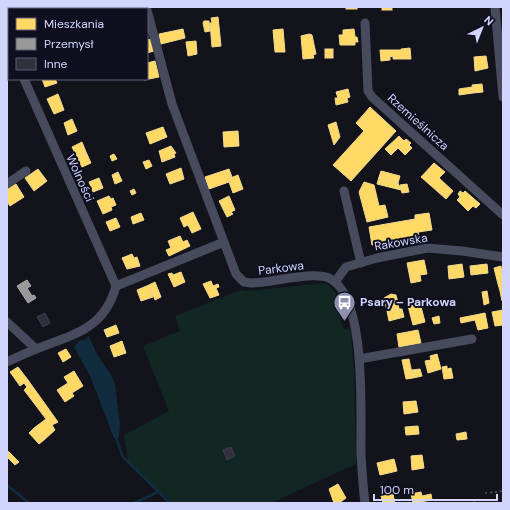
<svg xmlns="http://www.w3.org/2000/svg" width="510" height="510" font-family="'DM Sans',sans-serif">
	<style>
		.green { fill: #122723 }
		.water { fill: #112c3f }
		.homes { fill: #ffd966; stroke: #f1d893 }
		.industry { fill: #999; stroke: #aaabb7 }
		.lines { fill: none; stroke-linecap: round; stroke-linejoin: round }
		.stream { stroke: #112c3f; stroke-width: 2.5 }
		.building { fill: #31313e; stroke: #3d3e4f }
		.path { stroke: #49585f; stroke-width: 1.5; stroke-dasharray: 2 3; stroke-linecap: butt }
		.minor { stroke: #484b5d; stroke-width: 9 }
		.labels { text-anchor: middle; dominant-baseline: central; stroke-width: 4; stroke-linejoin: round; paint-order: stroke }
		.street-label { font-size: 12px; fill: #d1d5fc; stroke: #0f0f20 }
		.poi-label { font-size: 12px; font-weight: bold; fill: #d1d5fc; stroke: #0f0f20; text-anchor: start }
	</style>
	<rect width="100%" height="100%" fill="#13131c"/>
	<path class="green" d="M 325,283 C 335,289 338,297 342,307 L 338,309 L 343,329 L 348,329 L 351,332 L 354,370 L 356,464 L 271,503 L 173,503 L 128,462 L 124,435 L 169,411 L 143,346 L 180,331 L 175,316 L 240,290 L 246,291 Z"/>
	<path class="water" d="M 88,335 L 98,356 L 110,373 L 115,384 L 120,425 L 119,438 L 114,438 L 90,376 L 74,347 L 79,341 L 87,339 Z"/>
	<g class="homes">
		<path d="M 80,7 L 91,7 L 92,9 L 81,9 Z"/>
		<rect x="346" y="7" width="11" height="2"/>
		<rect x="382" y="7" width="10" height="3"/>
		<path d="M 218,17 L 221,46 L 212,47 L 210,23 L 212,23 L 211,18 Z"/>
		<path d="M 204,21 L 209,21 L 210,31 L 205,32 L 203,23 Z"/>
		<path d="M 183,29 L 185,38 L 161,44 L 159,34 Z"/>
		<path d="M 283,29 L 285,52 L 275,52 L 273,30 Z"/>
		<path d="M 354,29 L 355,37 L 357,37 L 358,42 L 355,42 L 355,45 L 340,45 L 339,35 L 343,35 L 343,30 Z"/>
		<path d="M 309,34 L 312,35 L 316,54 L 313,55 L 314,58 L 303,59 L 301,36 Z"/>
		<path d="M 151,39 L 154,51 L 147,53 L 147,40 Z"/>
		<path d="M 196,41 L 197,54 L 188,56 L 186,42 Z"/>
		<path d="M 410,48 L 411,59 L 393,59 L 393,56 L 390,57 L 390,60 L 381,61 L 380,50 L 401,50 L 401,49 Z"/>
		<rect x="325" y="49" width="8" height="9"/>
		<path d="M 486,56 L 488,68 L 475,71 L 474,57 Z"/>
		<path d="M 155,61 L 159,77 L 144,80 L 144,79 L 147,79 L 147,63 Z"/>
		<path d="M 42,79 L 55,79 L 57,83 L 45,87 Z"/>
		<path d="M 482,84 L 483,92 L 473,93 L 472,85 Z"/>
		<path d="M 472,87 L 473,93 L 459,95 L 459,89 Z"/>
		<path d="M 348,89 L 350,97 L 347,98 L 348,102 L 336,105 L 335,98 L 338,98 L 336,92 Z"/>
		<path d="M 58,94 L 64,110 L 54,114 L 47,99 Z"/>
		<path d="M 370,107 L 396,131 L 351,181 L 333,165 L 364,131 L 356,123 Z"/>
		<path d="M 72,119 L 77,131 L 68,135 L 64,123 Z"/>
		<path d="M 336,122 L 340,137 L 334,145 L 328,125 Z"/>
		<path d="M 163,127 L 167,137 L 150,144 L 146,133 Z"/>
		<path d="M 238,131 L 239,146 L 224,147 L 223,132 Z"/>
		<path d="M 399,136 L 404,141 L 406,139 L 411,143 L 409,145 L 412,148 L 405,155 L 398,148 L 391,155 L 385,149 Z"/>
		<path d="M 82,142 L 86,152 L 77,157 L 72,147 Z"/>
		<path d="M 171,146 L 176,153 L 174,154 L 175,157 L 162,162 L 159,151 Z"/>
		<path d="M 86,152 L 91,163 L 82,167 L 77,157 Z"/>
		<path d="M 114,154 L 117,159 L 112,161 L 110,156 Z"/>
		<path d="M 149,160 L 152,166 L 146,169 L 143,162 Z"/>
		<path d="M 434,163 L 445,172 L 439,178 L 453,191 L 446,199 L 421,177 Z"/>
		<path d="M 181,168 L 184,179 L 170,184 L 166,174 Z"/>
		<path d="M 38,169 L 47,181 L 34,191 L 25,178 Z"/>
		<path d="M 229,169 L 232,177 L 228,179 L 229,182 L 209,189 L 205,177 Z"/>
		<path d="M 381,171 L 400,176 L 398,183 L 379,177 Z"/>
		<path d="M 118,172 L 122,181 L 115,184 L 112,175 Z"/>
		<path d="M 238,175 L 243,189 L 233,193 L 228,179 Z"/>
		<path d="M 379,177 L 398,183 L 401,190 L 377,184 Z"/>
		<path d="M 99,178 L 103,188 L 93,192 L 89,182 Z"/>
		<path d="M 364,182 L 374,185 L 379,206 L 385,205 L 388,217 L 367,222 L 359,192 Z"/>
		<path d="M 16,184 L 24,197 L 10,206 L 7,202 L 7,189 Z"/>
		<path d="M 407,184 L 409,192 L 402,193 L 400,185 Z"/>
		<path d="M 134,189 L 136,193 L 132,195 L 130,191 Z"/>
		<path d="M 460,191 L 463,193 L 465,191 L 480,204 L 476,208 L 473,206 L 468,211 L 457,200 L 460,197 L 458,194 Z"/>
		<path d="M 109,196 L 111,199 L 113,198 L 116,205 L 111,207 L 112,210 L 103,214 L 97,201 Z"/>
		<path d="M 229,196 L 235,210 L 231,212 L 233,214 L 227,217 L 219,201 Z"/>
		<path d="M 193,212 L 201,229 L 192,233 L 188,225 L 184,227 L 180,218 Z"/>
		<path d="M 141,213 L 144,220 L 133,224 L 131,217 Z"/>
		<path d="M 429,213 L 432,230 L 418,232 L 419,237 L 372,245 L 369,227 L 415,219 L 415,215 Z"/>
		<path d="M 116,218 L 120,227 L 110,231 L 106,222 Z"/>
		<path d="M 180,236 L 183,242 L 187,240 L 190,246 L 169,256 L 166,250 L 171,248 L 168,241 Z"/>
		<path d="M 132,254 L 134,258 L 137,257 L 140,266 L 127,269 L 122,258 Z"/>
		<path d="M 424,260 L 427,274 L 420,275 L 421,281 L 411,283 L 407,263 Z"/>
		<path d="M 462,264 L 464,277 L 449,279 L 448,266 Z"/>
		<path d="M 487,264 L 488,273 L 471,275 L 470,266 Z"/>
		<path d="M 501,266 L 503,283 L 498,284 L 494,268 Z"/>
		<path d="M 181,272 L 185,282 L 174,287 L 168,274 L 172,273 L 173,275 Z"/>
		<path d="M 211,281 L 213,286 L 218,284 L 219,287 L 216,288 L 219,295 L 210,298 L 203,284 Z"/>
		<path d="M 155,282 L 161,297 L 155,300 L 149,285 Z"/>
		<path d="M 503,283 L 503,290 L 500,291 L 498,284 Z"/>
		<path d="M 149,285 L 153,297 L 141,301 L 137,290 Z"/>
		<path d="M 503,290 L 503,300 L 502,301 L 500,291 Z"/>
		<path d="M 487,291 L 489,303 L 484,305 L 482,292 Z"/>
		<path d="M 391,294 L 396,295 L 397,299 L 385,302 L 384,298 Z"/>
		<path d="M 397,299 L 399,309 L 387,311 L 385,302 Z"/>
		<path d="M 419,299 L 425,322 L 413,325 L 407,302 Z"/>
		<path d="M 399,309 L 402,309 L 404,317 L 389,321 L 387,311 Z"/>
		<path d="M 503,310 L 503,325 L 495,326 L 492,312 Z"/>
		<path d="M 485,313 L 488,328 L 478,330 L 475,320 L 461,323 L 460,318 Z"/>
		<path d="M 439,316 L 440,323 L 434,324 L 432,318 Z"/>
		<path d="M 116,325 L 119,333 L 107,337 L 104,330 Z"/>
		<path d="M 418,330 L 421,343 L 399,347 L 397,334 Z"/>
		<path d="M 122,341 L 126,353 L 114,357 L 110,346 Z"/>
		<path d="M 66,349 L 71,357 L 63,362 L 58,353 Z"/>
		<path d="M 437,354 L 441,369 L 428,373 L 425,361 L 431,360 L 430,356 Z"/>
		<path d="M 409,359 L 413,378 L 406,379 L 402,360 Z"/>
		<path d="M 447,366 L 447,369 L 451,368 L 453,378 L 444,379 L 442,367 Z"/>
		<path d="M 18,367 L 28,380 L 20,386 L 10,372 Z"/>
		<path d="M 420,369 L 422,376 L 413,378 L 412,370 Z"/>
		<path d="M 74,371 L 83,386 L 72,393 L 74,396 L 65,402 L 57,390 L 68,383 L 64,377 Z"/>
		<path d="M 28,380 L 58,422 L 52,425 L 55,430 L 44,440 L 34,428 L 46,419 L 24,390 L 27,387 L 24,383 Z"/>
		<path d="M 416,401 L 418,412 L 404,414 L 403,402 Z"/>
		<path d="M 418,426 L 419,434 L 406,435 L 405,427 Z"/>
		<path d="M 34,428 L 44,440 L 39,444 L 29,433 Z"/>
		<path d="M 466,432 L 467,439 L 457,440 L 456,434 Z"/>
		<path d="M 7,450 L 19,462 L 15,465 L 7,457 Z"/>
		<path d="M 422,455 L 424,468 L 412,470 L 411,456 Z"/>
		<path d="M 394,459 L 397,471 L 380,475 L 377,463 Z"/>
		<path d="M 338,484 L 346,498 L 339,503 L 334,503 L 329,489 Z"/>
		<path d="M 421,492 L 422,496 L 431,494 L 432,500 L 413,503 L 411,494 Z"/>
		<path d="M 393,494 L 395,503 L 383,503 L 381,496 Z"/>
	</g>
	<path class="industry" d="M 27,280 L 31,286 L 27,288 L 32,296 L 34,295 L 36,298 L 28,303 L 17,286 Z"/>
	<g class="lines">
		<g class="stream">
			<path d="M 116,438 L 123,457 L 170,503"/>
			<path d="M 7,485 L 29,503"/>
			<path d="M 134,503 L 158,492"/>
		</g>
	</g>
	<g class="building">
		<path d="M 45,313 L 50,323 L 43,327 L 37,317 Z"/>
		<path d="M 231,447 L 235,456 L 227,460 L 223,450 Z"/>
	</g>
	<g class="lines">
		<g class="path">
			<path d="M 485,493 L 503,491"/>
			<path d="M 469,503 L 475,502"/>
		</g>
		<g class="minor">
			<path d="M 495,7 L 503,97"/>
			<path d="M 147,10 L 172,104 L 236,274 L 244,282 L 251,283 C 271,283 312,271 329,278 C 368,296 360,417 361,455 C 362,471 363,487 365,503"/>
			<path d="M 365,23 L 368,91 L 372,97 L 503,215"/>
			<path d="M 7,47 L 9,51"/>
			<path d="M 24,79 L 116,286 L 224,242"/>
			<path d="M 7,184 L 26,171"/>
			<path d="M 344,191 L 361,263"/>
			<path d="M 335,282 L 346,267 L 377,258 L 427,248 L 462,251 L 503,257"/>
			<path d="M 7,322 L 36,349"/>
			<path d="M 359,359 L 472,339"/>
			<path d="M 7,362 C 19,356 31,351 44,346 C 79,333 105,326 116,286"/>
		</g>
	</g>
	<defs>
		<symbol id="bus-pin" viewBox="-11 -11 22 30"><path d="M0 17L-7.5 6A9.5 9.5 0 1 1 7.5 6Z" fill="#8e91ae" stroke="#0f0f20"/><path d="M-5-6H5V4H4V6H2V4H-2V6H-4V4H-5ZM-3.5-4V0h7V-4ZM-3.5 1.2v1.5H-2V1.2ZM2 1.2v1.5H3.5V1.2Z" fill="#fff"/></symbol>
	</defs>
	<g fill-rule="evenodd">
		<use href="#bus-pin" x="332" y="290" width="25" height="34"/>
	</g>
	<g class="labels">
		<g class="street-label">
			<text transform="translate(418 122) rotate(42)">Rzemieślnicza</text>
			<text transform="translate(80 178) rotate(66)">Wolności</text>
			<text transform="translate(401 242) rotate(-10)">Rakowska</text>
			<text transform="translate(281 268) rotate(-7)">Parkowa</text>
		</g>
		<g class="poi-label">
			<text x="360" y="302">Psary – Parkowa</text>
		</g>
	</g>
	<rect width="510" height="510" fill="none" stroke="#d1d5fc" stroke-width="16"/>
	<rect x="8" y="8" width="140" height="72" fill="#0f0f20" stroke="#5d5e78"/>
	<rect x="16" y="18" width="20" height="12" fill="#ffd966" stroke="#5d5e78"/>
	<text x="44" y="28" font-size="12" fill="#d1d5fc">Mieszkania</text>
	<rect x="16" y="38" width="20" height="12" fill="#999999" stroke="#5d5e78"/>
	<text x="44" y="48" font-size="12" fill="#d1d5fc">Przemysł</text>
	<rect x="16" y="58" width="20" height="12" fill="#31313e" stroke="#5d5e78"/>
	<text x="44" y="68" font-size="12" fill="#d1d5fc">Inne</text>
	<g transform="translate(482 28) rotate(43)" stroke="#0f0f20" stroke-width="3" paint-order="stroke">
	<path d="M0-3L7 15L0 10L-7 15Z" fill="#d1d5fc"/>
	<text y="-6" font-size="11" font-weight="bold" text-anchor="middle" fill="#d1d5fc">N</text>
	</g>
	<path d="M374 494v6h123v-6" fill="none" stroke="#d1d5fc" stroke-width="2"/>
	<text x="380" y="494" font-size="12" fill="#d1d5fc" stroke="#0f0f20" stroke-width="3" paint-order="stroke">100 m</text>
</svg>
